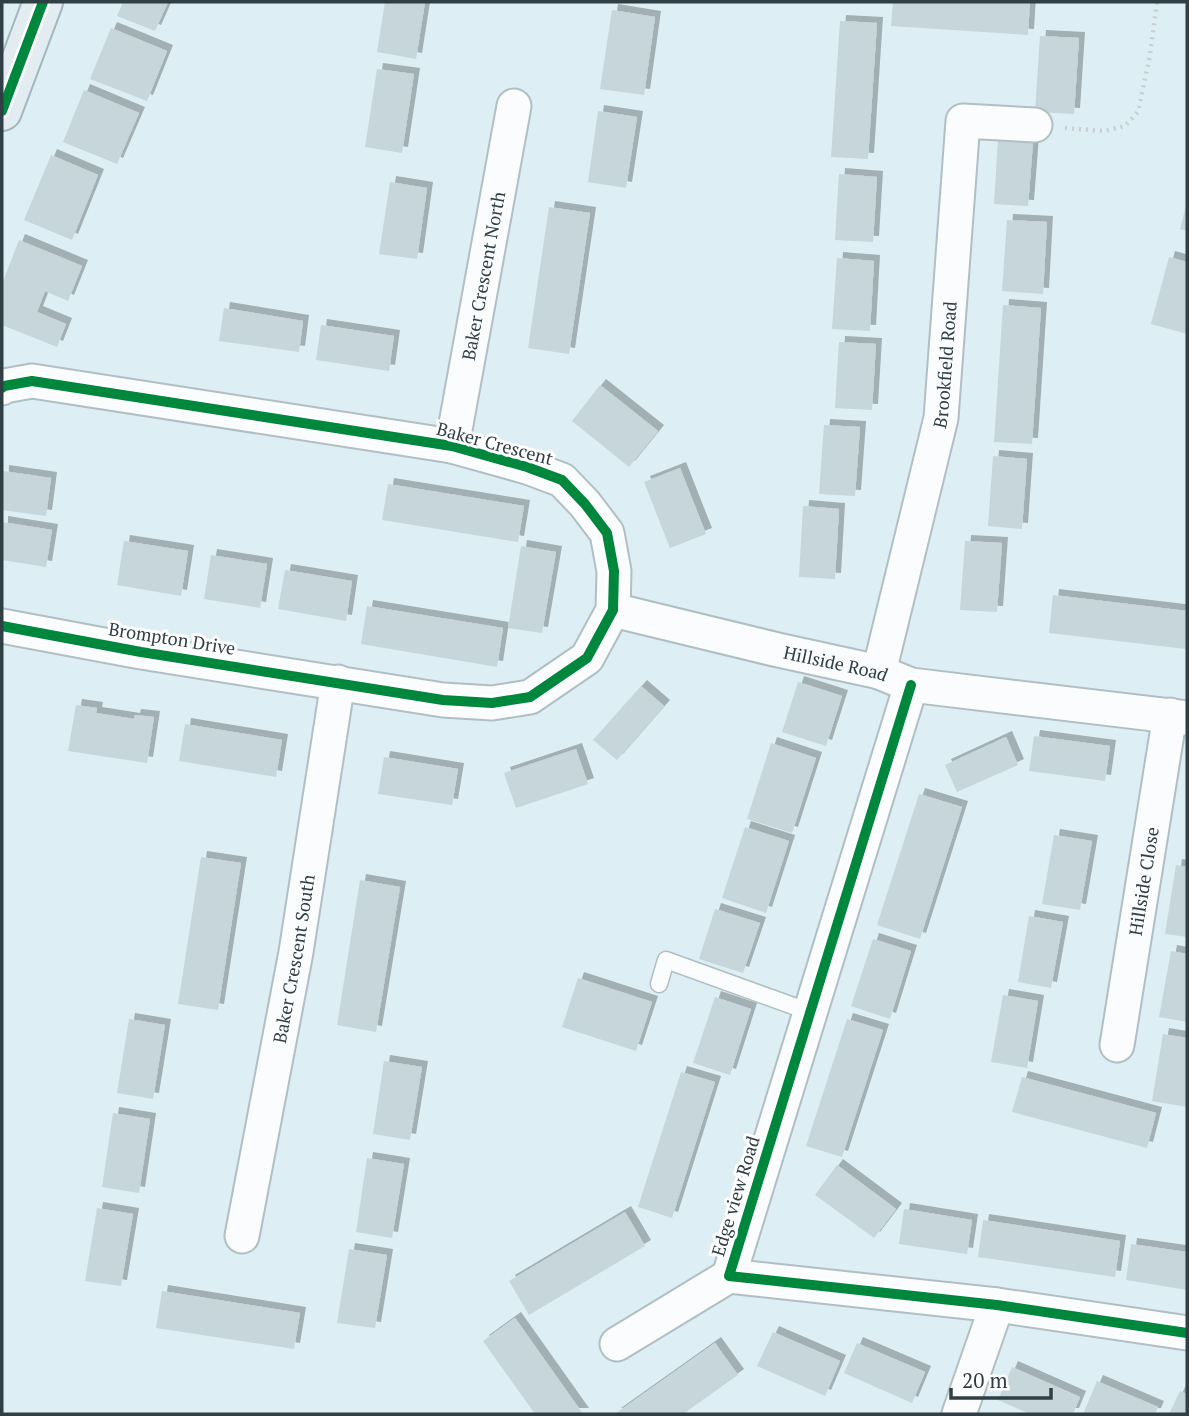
<svg xmlns="http://www.w3.org/2000/svg" width="1189" height="1416" font-family="'PT Serif',serif">
	<style>
		.building { fill: #c7d6db; filter: url(#shadow) }
		.lines { fill: none; stroke-linecap: round; stroke-linejoin: round }
		.service-casing { stroke: #b0bfc4; stroke-width: 19 }
		.minor-casing { stroke: #b0bfc4; stroke-width: 37 }
		.primary-casing { stroke: #a2b7be; stroke-width: 42 }
		.path { stroke: #c9cfd1; stroke-width: 4.5; stroke-dasharray: 2 5; stroke-linecap: butt }
		.service { stroke: #fafcfd; stroke-width: 16 }
		.minor { stroke: #fafcfd; stroke-width: 33 }
		.primary { stroke: #e3edf1; stroke-width: 38 }
		.cycleway-casing { stroke: #fff; stroke-width: 15 }
		.cycleway { stroke: #00873e; stroke-width: 10 }
		.labels { text-anchor: middle; dominant-baseline: central; stroke-width: 6; stroke-linejoin: round; paint-order: stroke }
		.street-label { font-size: 18px; fill: #2f3f44; stroke: #fff }
	</style>
	<defs>
		<filter id="shadow"><feDropShadow dx="6" dy="-6" stdDeviation="0" flood-color="#0004"/></filter>
	</defs>
	<rect width="100%" height="100%" fill="#ddeef4"/>
	<g class="building">
		<path d="M 123,2 L 168,2 L 155,31 L 117,16 Z"/>
		<path d="M 385,2 L 425,2 L 416,59 L 377,52 Z"/>
		<path d="M 893,2 L 1030,2 L 1028,35 L 891,26 Z"/>
		<path d="M 612,10 L 655,17 L 644,95 L 600,89 Z"/>
		<path d="M 840,21 L 877,23 L 868,159 L 831,157 Z"/>
		<path d="M 111,28 L 167,51 L 147,101 L 90,79 Z"/>
		<path d="M 1040,36 L 1079,38 L 1074,114 L 1035,112 Z"/>
		<path d="M 377,69 L 414,74 L 402,153 L 365,147 Z"/>
		<path d="M 84,90 L 139,113 L 117,164 L 63,142 Z"/>
		<path d="M 598,111 L 637,117 L 626,188 L 588,182 Z"/>
		<path d="M 998,139 L 1033,142 L 1028,206 L 994,204 Z"/>
		<path d="M 51,155 L 98,175 L 72,240 L 24,220 Z"/>
		<path d="M 839,174 L 877,177 L 873,242 L 835,240 Z"/>
		<path d="M 390,182 L 427,188 L 417,259 L 379,254 Z"/>
		<path d="M 1186,206 L 1187,206 L 1187,231 L 1180,229 Z"/>
		<path d="M 549,207 L 590,213 L 569,354 L 528,348 Z"/>
		<path d="M 1007,220 L 1047,222 L 1043,294 L 1002,291 Z"/>
		<path d="M 19,240 L 82,266 L 68,301 L 45,291 L 37,312 L 66,324 L 57,347 L 2,325 L 2,284 Z"/>
		<path d="M 1169,257 L 1187,262 L 1187,334 L 1151,324 Z"/>
		<path d="M 837,258 L 874,261 L 870,331 L 832,329 Z"/>
		<path d="M 1003,305 L 1041,308 L 1032,444 L 994,442 Z"/>
		<path d="M 224,308 L 303,321 L 299,352 L 219,341 Z"/>
		<path d="M 321,325 L 394,336 L 389,371 L 316,360 Z"/>
		<path d="M 839,342 L 876,344 L 872,410 L 835,408 Z"/>
		<path d="M 600,385 L 658,431 L 629,467 L 572,421 Z"/>
		<path d="M 824,425 L 860,427 L 855,496 L 819,494 Z"/>
		<path d="M 993,456 L 1027,459 L 1022,529 L 988,526 Z"/>
		<path d="M 680,468 L 706,534 L 670,548 L 644,482 Z"/>
		<path d="M 3,471 L 51,478 L 46,516 L 2,510 Z"/>
		<path d="M 388,484 L 524,506 L 518,542 L 382,520 Z"/>
		<path d="M 803,506 L 839,509 L 835,579 L 799,577 Z"/>
		<path d="M 2,522 L 52,530 L 46,567 L 2,560 Z"/>
		<path d="M 124,541 L 188,551 L 181,596 L 117,585 Z"/>
		<path d="M 965,541 L 1002,543 L 997,612 L 960,610 Z"/>
		<path d="M 521,546 L 556,552 L 542,633 L 508,628 Z"/>
		<path d="M 211,555 L 267,564 L 260,608 L 204,599 Z"/>
		<path d="M 285,570 L 352,581 L 346,621 L 278,609 Z"/>
		<path d="M 1053,595 L 1187,611 L 1186,649 L 1049,633 Z"/>
		<path d="M 367,606 L 503,628 L 497,667 L 361,644 Z"/>
		<path d="M 798,682 L 842,696 L 826,746 L 782,732 Z"/>
		<path d="M 641,686 L 664,706 L 617,760 L 593,740 Z"/>
		<path d="M 76,705 L 97,708 L 96,713 L 134,719 L 135,715 L 154,717 L 147,763 L 68,751 Z"/>
		<path d="M 185,724 L 282,740 L 276,777 L 179,761 Z"/>
		<path d="M 1034,736 L 1110,746 L 1105,781 L 1029,771 Z"/>
		<path d="M 1006,737 L 1018,765 L 957,792 L 945,765 Z"/>
		<path d="M 771,743 L 816,758 L 792,833 L 747,819 Z"/>
		<path d="M 576,749 L 588,784 L 516,808 L 504,773 Z"/>
		<path d="M 384,757 L 458,769 L 452,805 L 378,794 Z"/>
		<path d="M 919,794 L 962,807 L 920,939 L 877,925 Z"/>
		<path d="M 745,827 L 789,841 L 766,913 L 722,898 Z"/>
		<path d="M 1054,835 L 1092,841 L 1080,910 L 1042,904 Z"/>
		<path d="M 201,857 L 241,863 L 218,1010 L 178,1004 Z"/>
		<path d="M 1176,865 L 1187,867 L 1187,937 L 1165,934 Z"/>
		<path d="M 360,880 L 400,887 L 376,1032 L 337,1025 Z"/>
		<path d="M 715,909 L 760,923 L 743,973 L 699,959 Z"/>
		<path d="M 1029,916 L 1063,922 L 1051,988 L 1018,982 Z"/>
		<path d="M 873,939 L 911,951 L 890,1019 L 851,1006 Z"/>
		<path d="M 1171,951 L 1187,954 L 1187,1022 L 1159,1017 Z"/>
		<path d="M 578,978 L 652,1002 L 636,1051 L 562,1027 Z"/>
		<path d="M 1003,995 L 1038,1001 L 1027,1068 L 991,1062 Z"/>
		<path d="M 715,997 L 751,1009 L 730,1075 L 693,1063 Z"/>
		<path d="M 129,1019 L 165,1025 L 153,1099 L 117,1093 Z"/>
		<path d="M 847,1019 L 883,1030 L 842,1157 L 806,1146 Z"/>
		<path d="M 1163,1034 L 1187,1038 L 1187,1107 L 1152,1101 Z"/>
		<path d="M 384,1061 L 422,1067 L 410,1140 L 373,1134 Z"/>
		<path d="M 681,1072 L 715,1082 L 672,1218 L 638,1207 Z"/>
		<path d="M 1022,1077 L 1156,1113 L 1147,1148 L 1012,1112 Z"/>
		<path d="M 113,1113 L 150,1119 L 139,1193 L 102,1187 Z"/>
		<path d="M 367,1158 L 404,1164 L 392,1238 L 356,1232 Z"/>
		<path d="M 837,1165 L 896,1209 L 874,1238 L 815,1195 Z"/>
		<path d="M 97,1208 L 133,1214 L 121,1286 L 85,1281 Z"/>
		<path d="M 904,1209 L 972,1220 L 967,1254 L 899,1244 Z"/>
		<path d="M 625,1212 L 645,1246 L 529,1315 L 509,1281 Z"/>
		<path d="M 983,1220 L 1120,1241 L 1115,1277 L 978,1257 Z"/>
		<path d="M 1131,1244 L 1187,1252 L 1187,1290 L 1126,1280 Z"/>
		<path d="M 349,1249 L 387,1255 L 375,1328 L 337,1323 Z"/>
		<path d="M 162,1291 L 300,1313 L 294,1349 L 156,1328 Z"/>
		<path d="M 515,1318 L 583,1414 L 535,1414 L 483,1341 Z"/>
		<path d="M 773,1332 L 840,1361 L 825,1396 L 757,1366 Z"/>
		<path d="M 715,1343 L 738,1375 L 683,1414 L 615,1414 Z"/>
		<path d="M 857,1343 L 925,1372 L 912,1403 L 844,1373 Z"/>
		<path d="M 1012,1367 L 1080,1397 L 1073,1414 L 1030,1414 L 998,1400 Z"/>
		<path d="M 1097,1381 L 1158,1407 L 1155,1414 L 1083,1414 Z"/>
		<path d="M 1180,1391 L 1187,1394 L 1187,1414 L 1169,1414 Z"/>
	</g>
	<g class="lines">
		<defs>
			<path id="service" d="M 659,984 L 666,960 L 810,1012"/>
			<g id="minor">
				<path d="M 2,388 L 4,386 L 32,381 L 452,446 L 527,467 L 562,480 L 585,504 L 607,533 L 614,571 L 613,610 L 587,658 L 530,697 L 492,703 L 443,700 L 141,652 L 2,626"/>
				<path id="s1" d="M 452,446 L 514,106"/>
				<path id="s2" d="M 613,610 L 778,650 L 879,672 L 911,685 L 1187,718"/>
				<path id="s3" d="M 879,672 L 941,418 L 963,121 L 1035,125"/>
				<path d="M 911,685 L 729,1276 L 997,1305 L 1187,1333"/>
				<path id="s4" d="M 1117,1045 L 1170,715"/>
				<path id="s5" d="M 242,1236 L 296,952 L 338,682"/>
				<path d="M 617,1344 L 729,1276"/>
				<path d="M 959,1414 L 997,1305"/>
			</g>
			<path id="primary" d="M 2,111 L 43,2"/>
		</defs>
		<use href="#service" class="service-casing"/>
		<use href="#minor" class="minor-casing"/>
		<use href="#primary" class="primary-casing"/>
		<path class="path" d="M 1065,128 L 1104,131 L 1125,126 L 1138,112 L 1150,55 L 1157,2"/>
		<use href="#service" class="service"/>
		<use href="#minor" class="minor"/>
		<use href="#primary" class="primary"/>
		<defs>
			<g id="cycleway">
				<path d="M 2,111 L 43,2"/>
				<path d="M 2,388 L 4,386 L 32,381 L 452,446 L 527,467 L 562,480 L 585,504 L 607,533 L 614,571 L 613,610 L 587,658 L 530,697 L 492,703 L 443,700 L 141,652 L 2,626"/>
				<path d="M 911,685 L 729,1276 L 997,1305 L 1187,1333"/>
			</g>
		</defs>
		<use href="#cycleway" class="cycleway-casing"/>
		<use href="#cycleway" class="cycleway"/>
	</g>
	<g class="labels">
		<g class="street-label">
			<text stroke="none"><textPath href="#s1" startOffset="173">Baker Crescent North</textPath></text>
			<text stroke="none"><textPath href="#s3" startOffset="315">Brookfield Road</textPath></text>
			<text transform="translate(495 443) rotate(15)">Baker Crescent</text>
			<text transform="translate(172 638) rotate(9)">Brompton Drive</text>
			<text stroke="none"><textPath href="#s2" startOffset="229">Hillside Road</textPath></text>
			<text stroke="none"><textPath href="#s4" startOffset="166">Hillside Close</textPath></text>
			<text stroke="none"><textPath href="#s5" startOffset="282">Baker Crescent South</textPath></text>
			<text transform="translate(735 1196) rotate(-73)">Edge view Road</text>
		</g>
	</g>
	<rect width="1189" height="1416" fill="none" stroke="#2f3f44" stroke-width="7"/>
	<path d="M951 1388v10h100v-10" fill="none" stroke="#2f3f44" stroke-width="3.5"/>
	<text x="962" y="1388" font-size="21" fill="#2f3f44" stroke="#ffffff" stroke-width="5" paint-order="stroke">20 m</text>
</svg>
